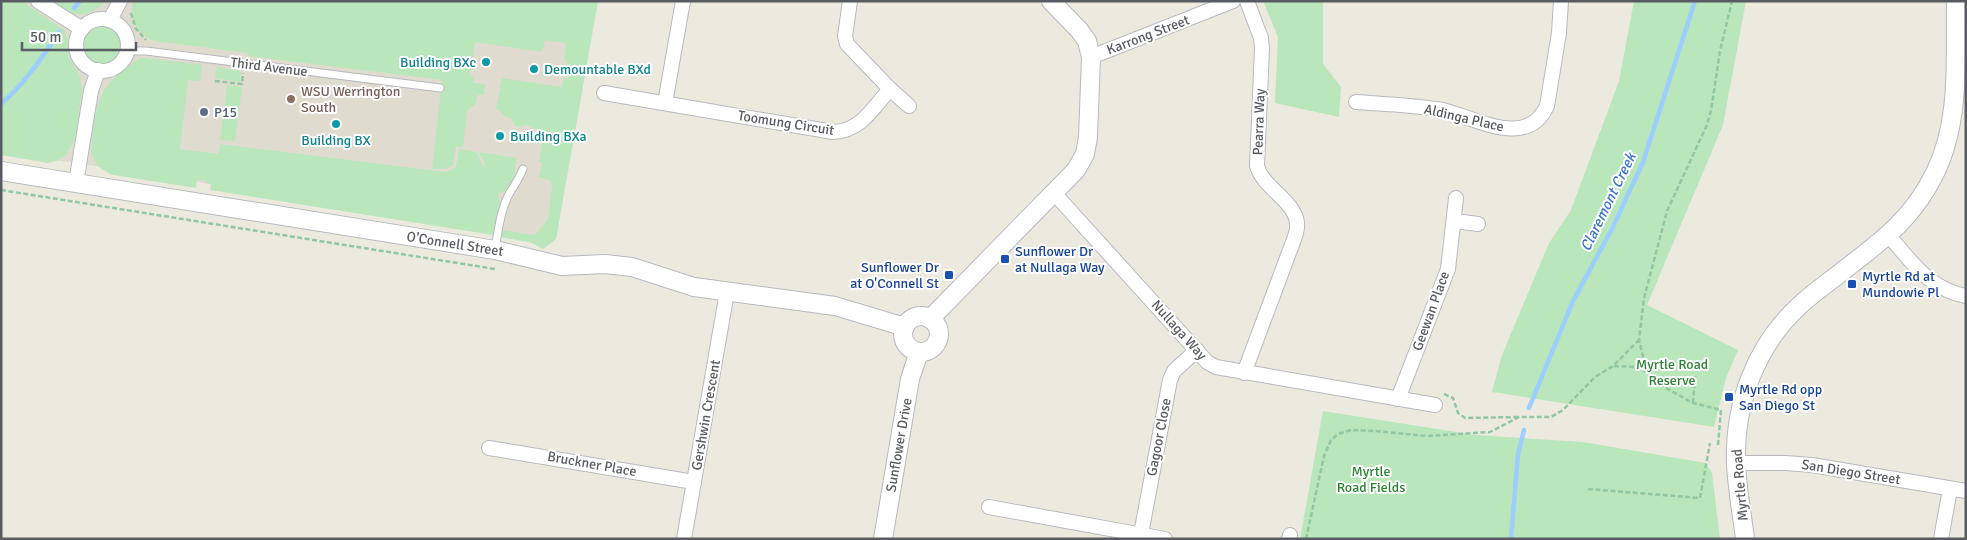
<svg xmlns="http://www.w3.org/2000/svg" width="1967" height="540" font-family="Signika,sans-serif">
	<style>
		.education { fill: #dfdccf }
		.green { fill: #b9e6bb }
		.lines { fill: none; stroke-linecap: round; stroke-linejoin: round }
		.stream { stroke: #9cceff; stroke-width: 4.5 }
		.service-casing { stroke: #b7b9bf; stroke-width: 9 }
		.minor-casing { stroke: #b7b9bf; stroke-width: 16 }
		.tertiary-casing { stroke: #b7b9bf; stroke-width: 20 }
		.path { stroke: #92c7a4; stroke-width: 2.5; stroke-dasharray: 5 2.5; stroke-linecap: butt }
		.service { stroke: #fff; stroke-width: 7 }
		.minor { stroke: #fff; stroke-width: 14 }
		.tertiary { stroke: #fff; stroke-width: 18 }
		.culture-dot { fill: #0f9aa8; stroke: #fff; stroke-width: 2 }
		.education-dot { fill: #8d6e63; stroke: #fff; stroke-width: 2 }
		.service-dot { fill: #5c6f8a; stroke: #fff; stroke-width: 2 }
		.transit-dot { fill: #1a4fb4; stroke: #fff; stroke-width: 2 }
		.labels { text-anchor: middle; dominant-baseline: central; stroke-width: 4; stroke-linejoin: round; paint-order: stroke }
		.street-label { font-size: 14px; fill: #585b61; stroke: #fff }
		.culture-label { font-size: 14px; fill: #0d838f; stroke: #fff; text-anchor: start }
		.education-label { font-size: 14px; fill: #785e54; stroke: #fff; text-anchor: start }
		.service-label { font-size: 14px; fill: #4e5e75; stroke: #fff; text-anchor: start }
		.transit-label { font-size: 14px; fill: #164399; stroke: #fff; text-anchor: start }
		.park-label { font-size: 14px; fill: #2e8237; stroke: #fff }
		.water-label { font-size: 15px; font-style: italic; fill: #3876c9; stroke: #fff }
	</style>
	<rect width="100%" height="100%" fill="#eceadf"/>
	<path class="education" d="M 1,1 L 598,1 L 556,239 L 56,160 Z"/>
	<g class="green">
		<path d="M 1,1 L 22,1 L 64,30 L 68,40 L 68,56 L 80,76 L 82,91 L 75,139 L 66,155 L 56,161 L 48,163 L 1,155 Z"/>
		<path d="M 51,1 L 106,1 C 85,21 73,16 51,1 Z"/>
		<path d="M 133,1 L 598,1 L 556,239 L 543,249 L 532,243 L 501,237 L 502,230 L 535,235 L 548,219 L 552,188 L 551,181 L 539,177 L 542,163 L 539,162 L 544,130 L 532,128 L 530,126 L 525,125 L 521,127 L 515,126 L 511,118 L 506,117 L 496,108 L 502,78 L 562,87 L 563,78 L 568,78 L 568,73 L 566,72 L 567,61 L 564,60 L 566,43 L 545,40 L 542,52 L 475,42 L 470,76 L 474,77 L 473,83 L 485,84 L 484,95 L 477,95 L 476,103 L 467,111 L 463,147 L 456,147 L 453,166 L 445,169 L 432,169 L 442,80 L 248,56 L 248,53 L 154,41 C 137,35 130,19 133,1 Z"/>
		<path d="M 1263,1 L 1323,1 L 1323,64 L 1341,87 L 1339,117 L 1275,103 L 1278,37 Z"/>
		<path d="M 1634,1 L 1746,1 L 1723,125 L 1647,305 L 1738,350 L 1726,378 L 1714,427 L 1492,392 L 1502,355 L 1549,243 L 1571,210 L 1619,81 Z"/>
		<circle cx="102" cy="45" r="20"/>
		<path d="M 140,58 L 147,58 L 202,65 L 200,81 L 188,80 L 180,149 L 218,154 L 220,144 L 446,172 L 456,167 L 459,149 L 476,152 L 484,167 L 486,166 L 479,152 L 516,158 L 514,180 L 507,191 L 499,193 L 498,196 L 500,204 L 493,235 L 210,190 L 211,184 L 207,183 L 207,181 L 197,180 L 196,188 L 113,175 C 104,171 94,165 92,154 C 89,141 97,100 105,89 C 113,77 128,67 140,58 Z"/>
		<path d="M 217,67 L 241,71 L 240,82 L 215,78 Z"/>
		<path d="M 227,85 L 242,87 L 235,141 L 220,140 Z"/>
		<path d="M 1323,411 L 1475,435 L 1583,442 L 1706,463 L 1712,473 L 1720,539 L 1300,539 Z"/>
	</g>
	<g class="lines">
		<g class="stream">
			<path d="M 74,8 L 80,1"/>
			<path d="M 1,104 C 25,83 42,58 59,32"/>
			<path d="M 1529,408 L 1573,301 L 1613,227 L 1643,162 L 1695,1"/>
			<path d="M 1511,539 L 1518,454 L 1524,430"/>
		</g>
		<defs>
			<g id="service">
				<path d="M 127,51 L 146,51 L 440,88"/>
				<path d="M 495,250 C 498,232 500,213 508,196 C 513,187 519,179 523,169"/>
			</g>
			<g id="minor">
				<path d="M 38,1 L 82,29"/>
				<path d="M 850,1 L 845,36 L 847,44 L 890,89 L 909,106"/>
				<circle cx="102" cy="45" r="26"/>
				<path d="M 110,20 L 120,1"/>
				<path d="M 1091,57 L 1233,1"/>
				<path d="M 604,93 L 833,132 C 861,131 872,109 890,89"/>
				<path d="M 1356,102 C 1383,104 1410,105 1437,109 C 1470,114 1526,152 1547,106 L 1559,33 L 1561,1"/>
				<path d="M 665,103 L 683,1"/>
				<path d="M 76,183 L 91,91 L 98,70"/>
				<path d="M 1054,193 L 1207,362 L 1216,367 L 1435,405"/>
				<path d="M 1455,221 L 1478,224"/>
				<path d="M 1889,236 C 1911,261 1930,290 1966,296"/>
				<path d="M 1244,373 L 1293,242 C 1295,237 1298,229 1297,223 C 1295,201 1263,188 1257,166 L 1262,48 L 1261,38 L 1247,1"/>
				<path d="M 1398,399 L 1448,269 L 1456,198"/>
				<path d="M 489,448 L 694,482"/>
				<path d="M 1736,463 L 1785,463 L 1812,465 L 1966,491"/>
				<path d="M 989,507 L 1165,539"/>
				<path d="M 1141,534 L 1170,380 L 1174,371 L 1197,350"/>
				<path d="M 684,539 L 727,292"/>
				<path d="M 1289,539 L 1290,535"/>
				<path d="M 1941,539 L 1950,489"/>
			</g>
			<g id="tertiary">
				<path d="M 1,171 L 495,250 L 562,266 L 605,264 L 632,267 L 694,287 L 835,306 L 905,327"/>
				<circle cx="921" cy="334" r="18"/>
				<path d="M 930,319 L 1076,170 L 1085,154 L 1088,137 L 1091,57 L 1087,41 L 1079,30 L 1051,1"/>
				<path d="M 883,539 L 910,379 L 919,352"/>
				<path d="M 1745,539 C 1742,514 1737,489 1736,463 C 1734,405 1755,347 1799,306 C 1814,292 1832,280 1849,266 C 1886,238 1914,216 1935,173 C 1961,120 1955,59 1956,1"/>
			</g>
		</defs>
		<use href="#service" class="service-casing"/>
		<use href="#minor" class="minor-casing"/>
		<use href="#tertiary" class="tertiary-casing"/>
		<g class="path">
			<path d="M 131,13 L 136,29 L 146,40"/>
			<path d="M 215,81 L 242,84 L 243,73"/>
			<path d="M 1,190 L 495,269"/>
			<path d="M 1614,366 L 1635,367 L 1647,372"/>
			<path d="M 1444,394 L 1453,398 L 1458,413 L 1465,418 L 1518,417"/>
			<path d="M 1693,403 L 1695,376"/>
			<path d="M 1718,445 L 1721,410 L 1693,403 L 1664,387 L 1647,372 L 1639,340 L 1644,298 L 1667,211 L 1706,127 L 1711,111 L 1720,51 L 1732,1"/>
			<path d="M 1588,489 L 1700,498 L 1710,443"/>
			<path d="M 1306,539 L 1324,456 L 1331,440 L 1338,434 L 1351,430 L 1375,431 L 1427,436 L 1490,432 L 1519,417 L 1551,417 L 1563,410 L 1595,377 L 1613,366 L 1639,340"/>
		</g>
		<use href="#service" class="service"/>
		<use href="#minor" class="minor"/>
		<use href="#tertiary" class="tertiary"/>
	</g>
	<g class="culture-dot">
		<circle cx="486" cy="62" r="5"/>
		<circle cx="534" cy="69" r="5"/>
		<circle cx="336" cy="124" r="5"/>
		<circle cx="500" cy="136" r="5"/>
	</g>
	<circle class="education-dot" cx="291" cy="99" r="5"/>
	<circle class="service-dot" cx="204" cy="112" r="5"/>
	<g class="transit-dot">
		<rect x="1000" y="254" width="10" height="10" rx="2.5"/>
		<rect x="944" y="270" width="10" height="10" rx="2.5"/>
		<rect x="1847" y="279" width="10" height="10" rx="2.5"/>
		<rect x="1724" y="392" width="10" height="10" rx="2.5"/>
	</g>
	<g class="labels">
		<g class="street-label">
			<text transform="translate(1148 35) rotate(-21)">Karrong Street</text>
			<text transform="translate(269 67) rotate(7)">Third Avenue</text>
			<text transform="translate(1464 118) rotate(13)">Aldinga Place</text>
			<text transform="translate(1259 122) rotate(-88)">Pearra Way</text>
			<text transform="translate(786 123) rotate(9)">Toomung Circuit</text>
			<text transform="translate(455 244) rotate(9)">O'Connell Street</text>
			<text transform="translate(1431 311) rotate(-70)">Geewan Place</text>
			<text transform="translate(1179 330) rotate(48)">Nullaga Way</text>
			<text transform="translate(706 415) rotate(-80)">Gershwin Crescent</text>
			<text transform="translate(1159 437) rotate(-79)">Gagoor Close</text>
			<text transform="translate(899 445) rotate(-80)">Sunflower Drive</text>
			<text transform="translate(592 464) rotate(10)">Bruckner Place</text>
			<text transform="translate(1851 472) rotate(9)">San Diego Street</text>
			<text transform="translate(1740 485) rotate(-95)">Myrtle Road</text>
		</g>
		<g class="culture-label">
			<text x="476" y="62" text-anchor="end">Building BXc</text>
			<text x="544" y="69">Demountable BXd</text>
			<text x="510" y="136">Building BXa</text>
			<text x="336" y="140" text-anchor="middle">Building BX</text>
		</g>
		<g class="education-label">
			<text x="301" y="91">WSU Werrington<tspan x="301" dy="16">South</tspan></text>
		</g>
		<g class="service-label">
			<text x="214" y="112">P15</text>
		</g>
		<g class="transit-label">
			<text x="1015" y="251">Sunflower Dr<tspan x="1015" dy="16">at Nullaga Way</tspan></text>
			<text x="939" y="267" text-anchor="end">Sunflower Dr<tspan x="939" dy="16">at O'Connell St</tspan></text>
			<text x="1862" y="276">Myrtle Rd at<tspan x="1862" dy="16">Mundowie Pl</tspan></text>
			<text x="1739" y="389">Myrtle Rd opp<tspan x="1739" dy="16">San Diego St</tspan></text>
		</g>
		<g class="park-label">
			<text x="1672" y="364">Myrtle Road<tspan x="1672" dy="16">Reserve</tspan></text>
			<text x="1371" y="471">Myrtle<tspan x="1371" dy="16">Road Fields</tspan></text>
		</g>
		<g class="water-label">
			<text transform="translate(1608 202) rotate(-64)">Claremont Creek</text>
		</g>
	</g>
	<rect width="1967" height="540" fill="none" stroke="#585b61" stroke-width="5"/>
	<path d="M22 42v8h114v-8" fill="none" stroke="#585b61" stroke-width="2.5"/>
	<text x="30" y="42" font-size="15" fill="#585b61" stroke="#ffffff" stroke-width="4" paint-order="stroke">50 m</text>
</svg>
